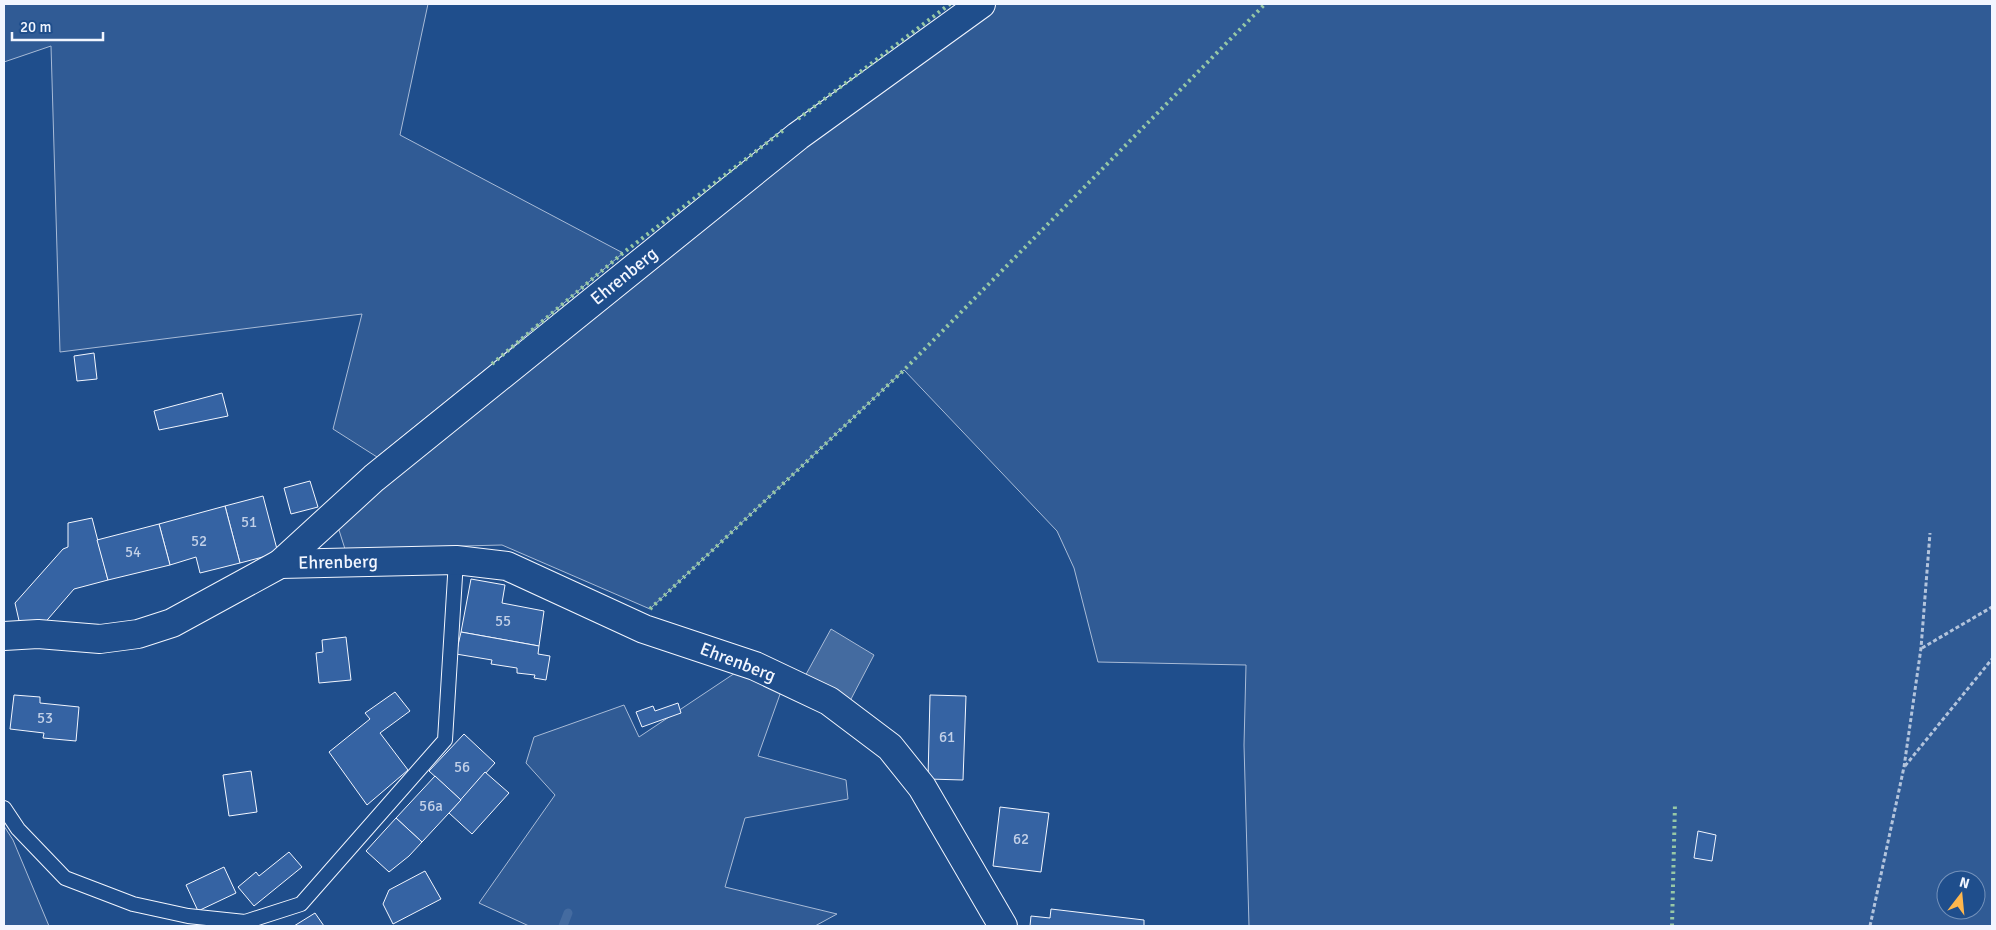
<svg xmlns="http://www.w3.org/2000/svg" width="1996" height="930" font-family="Signika,sans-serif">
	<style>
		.green { fill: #305b95; stroke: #a8bbd7; fill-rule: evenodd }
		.water { fill: #446ba0; stroke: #a8bbd7 }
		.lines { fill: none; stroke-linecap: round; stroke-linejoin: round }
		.stream { stroke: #446ba0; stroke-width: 9 }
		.building { fill: #3563a3; stroke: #f2f6ff }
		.lane-casing { stroke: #f2f6ff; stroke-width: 16 }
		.street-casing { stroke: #f2f6ff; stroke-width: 30 }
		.path { stroke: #b3c4dc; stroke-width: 3; stroke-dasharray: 4 2.5; stroke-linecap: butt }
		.lane { stroke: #1f4e8c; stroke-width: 14 }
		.street { stroke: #1f4e8c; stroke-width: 28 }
		.hedge { stroke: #97c8a6; stroke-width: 4; stroke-dasharray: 2.5 4; stroke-linecap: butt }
		.labels { text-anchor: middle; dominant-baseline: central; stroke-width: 4; stroke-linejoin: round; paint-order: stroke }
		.number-label { font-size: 15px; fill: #c3d1e8 }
		.street-label { font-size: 18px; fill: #f2f6ff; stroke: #1f4e8c }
	</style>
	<rect width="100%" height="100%" fill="#1f4e8c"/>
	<g class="green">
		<path d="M 4,4 L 428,4 L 400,135 L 623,253 L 492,364 L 377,457 L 333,429 L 362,314 L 60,352 L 51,46 L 4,62 Z"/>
		<path d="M 986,4 L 1992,4 L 1992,926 L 1249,926 L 1244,745 L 1246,665 L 1098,662 L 1074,568 L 1057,531 L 904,370 L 650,609 L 502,545 L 345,549 L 338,527 L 399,471 ZM 1946,880 L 1976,880 L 1976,910 L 1946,910 Z"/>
		<path d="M 735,673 L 784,683 L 758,756 L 846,780 L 848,799 L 745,818 L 725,887 L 837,914 L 815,926 L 529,926 L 479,903 L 555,795 L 526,763 L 534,737 L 624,705 L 639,737 Z"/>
		<path d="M 4,826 L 13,840 L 49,926 L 4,926 Z"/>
	</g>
	<path class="water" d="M 831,629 L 874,655 L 850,701 L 804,678 Z"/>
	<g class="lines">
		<path class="stream" d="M 563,926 L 568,913"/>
	</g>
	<g class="building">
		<path d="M 94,353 L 97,379 L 77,381 L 74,356 Z"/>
		<path d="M 222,393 L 228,416 L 159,430 L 154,411 Z"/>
		<path d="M 310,481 L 318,507 L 291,514 L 284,488 Z"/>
		<path d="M 263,496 L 278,553 L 240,563 L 225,506 Z"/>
		<path d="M 225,506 L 240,563 L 200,573 L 196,557 L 170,565 L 159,524 Z"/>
		<path d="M 92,518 L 108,580 L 74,589 L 42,626 L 20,625 L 15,603 L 63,549 L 68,547 L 68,523 Z"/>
		<path d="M 159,524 L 170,565 L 108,580 L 97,540 Z"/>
		<path d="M 471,579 L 505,585 L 502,603 L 544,611 L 539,646 L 461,632 Z"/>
		<path d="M 461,632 L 539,646 L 538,654 L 550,656 L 546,680 L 534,678 L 535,675 L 517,673 L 517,668 L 491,664 L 492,660 L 456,654 Z"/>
		<path d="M 346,637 L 351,680 L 319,683 L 316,653 L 323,652 L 322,640 Z"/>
		<path d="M 395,692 L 410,711 L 380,733 L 408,770 L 367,805 L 329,752 L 370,719 L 365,713 Z"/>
		<path d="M 14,695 L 40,697 L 40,703 L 79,707 L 76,741 L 43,738 L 44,733 L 10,729 Z"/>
		<path d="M 930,695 L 966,696 L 963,780 L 928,779 Z"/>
		<path d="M 678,703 L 681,713 L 642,727 L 636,712 L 653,706 L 655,711 Z"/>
		<path d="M 464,734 L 495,763 L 461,800 L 429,771 Z"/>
		<path d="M 251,771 L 257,812 L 229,816 L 223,775 Z"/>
		<path d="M 485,772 L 509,793 L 472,834 L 449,813 Z"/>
		<path d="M 435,776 L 461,800 L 422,842 L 396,818 Z"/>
		<path d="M 1000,807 L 1049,813 L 1041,872 L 993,866 Z"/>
		<path d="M 396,818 L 422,842 L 409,856 L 389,872 L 366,851 Z"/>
		<path d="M 1698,831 L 1716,835 L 1712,861 L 1694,858 Z"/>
		<path d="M 289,852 L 302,867 L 254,906 L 238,887 L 256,872 L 259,876 Z"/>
		<path d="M 224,867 L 236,893 L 198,911 L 186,885 Z"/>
		<path d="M 425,871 L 441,899 L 393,924 L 383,904 L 389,890 Z"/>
		<path d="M 1051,909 L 1144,920 L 1144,926 L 1030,926 L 1031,916 L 1050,918 Z"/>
		<path d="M 315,913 L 324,926 L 294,926 Z"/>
	</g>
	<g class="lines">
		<defs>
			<path id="lane" d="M 4,808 L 18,829 L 65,878 L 133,904 L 188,916 L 245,922 L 301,904 L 445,740 L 456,560"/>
			<g id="street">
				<path d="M 280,564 L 456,560 L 507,566 L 644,629 L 755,666 L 829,701 L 890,747 L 922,787 L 1003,926"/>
				<path d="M 4,636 L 38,634 L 100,639 L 138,634 L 172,623 L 280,564 L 374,478 L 798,136 L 981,4"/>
			</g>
		</defs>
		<use href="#lane" class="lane-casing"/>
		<use href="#street" class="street-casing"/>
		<g class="path">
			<path d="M 1922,648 L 1992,607"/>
			<path d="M 1905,766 L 1992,659"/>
			<path d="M 1870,926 L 1904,767 L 1921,648 L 1930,533"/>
		</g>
		<use href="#lane" class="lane"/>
		<use href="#street" class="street"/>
		<g class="hedge">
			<path d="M 798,119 L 950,4"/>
			<path d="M 492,364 L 623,253 L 785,129"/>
			<path d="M 650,609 L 904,370 L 1265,4"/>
			<path d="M 1672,926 L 1675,803"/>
		</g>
	</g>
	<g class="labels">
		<g class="number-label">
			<text x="249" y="522">51</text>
			<text x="199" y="541">52</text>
			<text x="133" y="552">54</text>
			<text x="503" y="621">55</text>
			<text x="45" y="718">53</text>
			<text x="947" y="737">61</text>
			<text x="462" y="767">56</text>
			<text x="431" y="806">56a</text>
			<text x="1021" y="839">62</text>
		</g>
		<g class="street-label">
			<text transform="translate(624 276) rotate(-39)">Ehrenberg</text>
			<text transform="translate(338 562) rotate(-1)">Ehrenberg</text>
			<text transform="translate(738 662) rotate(21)">Ehrenberg</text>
		</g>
	</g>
	<rect width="1996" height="930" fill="none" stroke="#f2f6ff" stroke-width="10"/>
	<g transform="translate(1961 895) rotate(16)"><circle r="24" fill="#1f4e8c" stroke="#7391ba"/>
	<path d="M0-4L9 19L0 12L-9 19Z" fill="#ffb74d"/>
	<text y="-8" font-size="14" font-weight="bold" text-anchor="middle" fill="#f2f6ff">N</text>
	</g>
	<path d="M12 32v8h91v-8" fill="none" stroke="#f2f6ff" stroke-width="2.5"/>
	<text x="20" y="32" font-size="15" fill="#f2f6ff" stroke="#1f4e8c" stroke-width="4" paint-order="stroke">20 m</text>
</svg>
